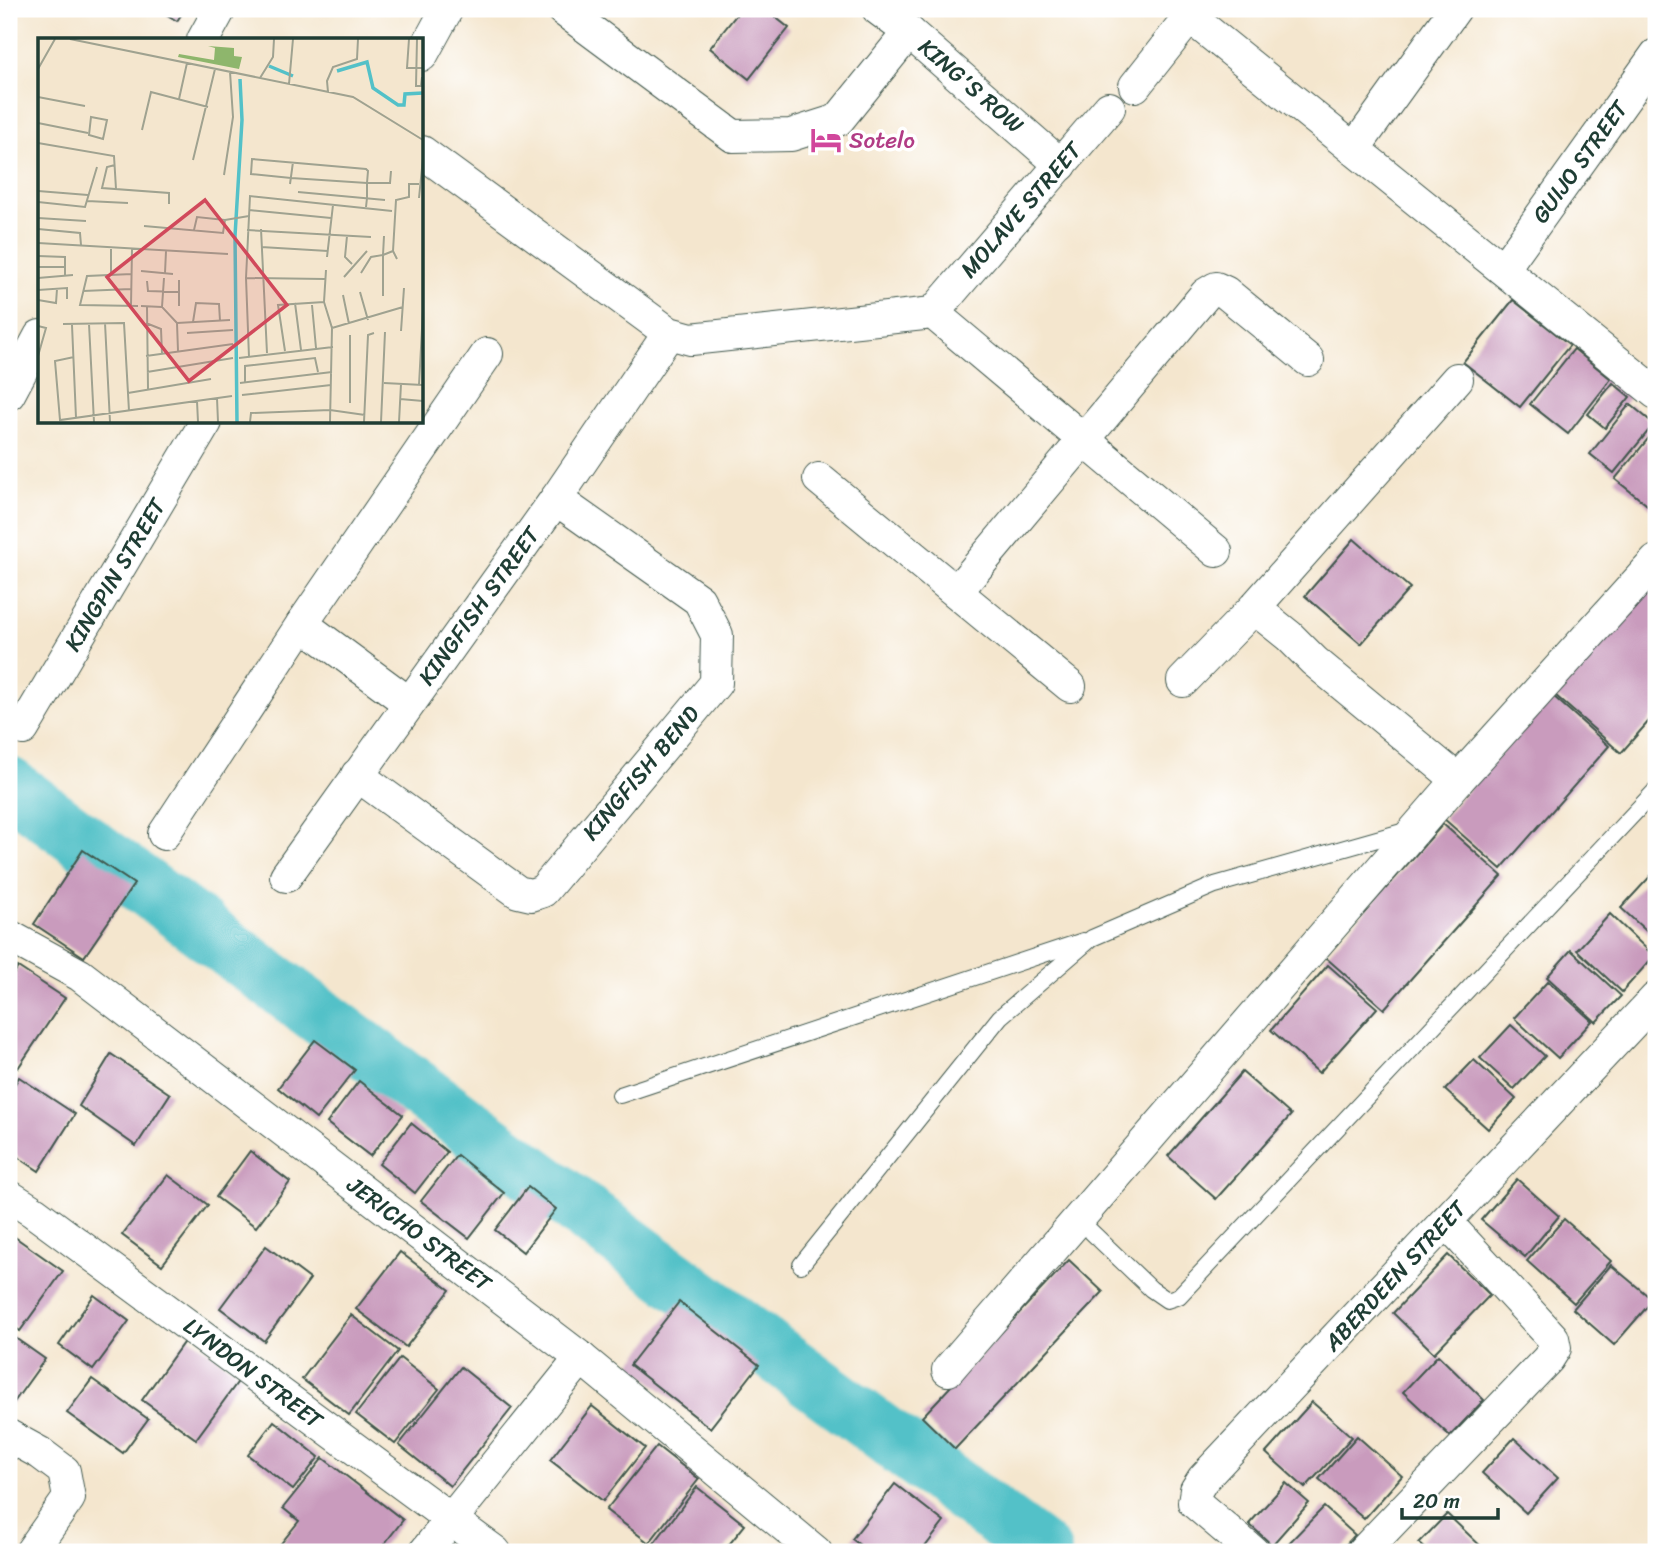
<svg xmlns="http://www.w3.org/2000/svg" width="1665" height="1561" font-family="Sriracha,sans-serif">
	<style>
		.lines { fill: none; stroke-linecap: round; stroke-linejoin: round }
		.river { stroke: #53c1c8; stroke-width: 58 }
		.building { fill: #c99bbd }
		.lane-casing { stroke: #3f564b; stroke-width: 18 }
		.street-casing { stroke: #3f564b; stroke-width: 34 }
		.lane { stroke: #fff; stroke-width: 16 }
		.street { stroke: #fff; stroke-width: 32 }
		.labels { text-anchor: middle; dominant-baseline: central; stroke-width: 7; stroke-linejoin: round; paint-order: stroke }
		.street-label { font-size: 23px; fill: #1f3d34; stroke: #fff }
		.hotel-label { font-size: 23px; fill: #b23c85; stroke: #fff; text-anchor: start }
		.inset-river { fill: none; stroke: #53c1c8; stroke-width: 3.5 }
		.inset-road { fill: none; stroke: #9fa290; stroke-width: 2 }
		.view { fill: #d1495b; fill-opacity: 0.15; stroke: #d1495b; stroke-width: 3.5 }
		.inset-edge { fill: none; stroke: #1f3d34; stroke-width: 3.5 }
	</style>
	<rect width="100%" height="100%" fill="#fff"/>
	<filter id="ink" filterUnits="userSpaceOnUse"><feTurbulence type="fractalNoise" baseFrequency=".0143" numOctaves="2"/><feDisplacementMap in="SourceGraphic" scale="14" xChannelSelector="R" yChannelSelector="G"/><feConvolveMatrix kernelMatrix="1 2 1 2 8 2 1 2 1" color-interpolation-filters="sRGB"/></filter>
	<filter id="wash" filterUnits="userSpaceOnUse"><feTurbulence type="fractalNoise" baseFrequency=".00686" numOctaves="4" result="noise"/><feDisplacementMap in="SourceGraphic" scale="28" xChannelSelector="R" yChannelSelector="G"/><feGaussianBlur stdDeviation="1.57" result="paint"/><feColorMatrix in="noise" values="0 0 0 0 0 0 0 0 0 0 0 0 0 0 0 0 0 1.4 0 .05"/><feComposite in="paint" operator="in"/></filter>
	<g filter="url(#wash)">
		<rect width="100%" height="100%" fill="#f4e6ce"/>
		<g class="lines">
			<path class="river" d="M 9,786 L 1043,1552"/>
		</g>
		<g id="blocks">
			<g class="building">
				<path d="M 158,9 L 185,9 L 177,21 Z"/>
				<path d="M 741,9 L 765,9 L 789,28 L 749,79 L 710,48 Z"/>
				<path d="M 1513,300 L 1570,345 L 1520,407 L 1463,362 Z"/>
				<path d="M 1574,349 L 1611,379 L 1568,434 L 1530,404 Z"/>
				<path d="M 1613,383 L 1630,397 L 1605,428 L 1588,414 Z"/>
				<path d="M 1630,404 L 1654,424 L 1614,473 L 1590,454 Z"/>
				<path d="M 1656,429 L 1656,502 L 1651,508 L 1615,479 Z"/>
				<path d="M 1354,539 L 1410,588 L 1361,644 L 1305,596 Z"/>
				<path d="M 1656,580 L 1656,713 L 1621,753 L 1555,695 Z"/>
				<path d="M 1552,695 L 1609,746 L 1501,869 L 1443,818 Z"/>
				<path d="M 1443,824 L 1502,876 L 1384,1009 L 1325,957 Z"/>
				<path d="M 83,850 L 134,884 L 84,957 L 34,924 Z"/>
				<path d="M 1656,870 L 1656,940 L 1621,908 Z"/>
				<path d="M 1610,914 L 1654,956 L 1622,992 L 1577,950 Z"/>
				<path d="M 1571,950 L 1621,996 L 1596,1022 L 1547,977 Z"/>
				<path d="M 1328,965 L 1377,1008 L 1319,1073 L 1271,1030 Z"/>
				<path d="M 18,967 L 65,998 L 18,1068 L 9,1062 L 9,982 Z"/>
				<path d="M 1548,981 L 1592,1021 L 1558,1058 L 1514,1018 Z"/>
				<path d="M 1511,1025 L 1545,1056 L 1514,1089 L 1480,1058 Z"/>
				<path d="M 315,1040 L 355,1070 L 316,1119 L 278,1088 Z"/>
				<path d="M 111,1054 L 170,1094 L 136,1146 L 79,1106 Z"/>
				<path d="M 1474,1060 L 1516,1099 L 1488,1129 L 1445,1090 Z"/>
				<path d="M 1242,1072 L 1291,1115 L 1216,1199 L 1168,1156 Z"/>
				<path d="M 19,1077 L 75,1114 L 39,1171 L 9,1151 L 9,1094 Z"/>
				<path d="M 359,1081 L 403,1115 L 370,1156 L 327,1123 Z"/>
				<path d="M 411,1123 L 447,1152 L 415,1193 L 379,1164 Z"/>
				<path d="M 250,1151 L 290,1182 L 256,1227 L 216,1197 Z"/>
				<path d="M 457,1155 L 504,1193 L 469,1238 L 421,1201 Z"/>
				<path d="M 168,1175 L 208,1205 L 162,1265 L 122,1235 Z"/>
				<path d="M 1517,1179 L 1559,1216 L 1525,1257 L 1481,1220 Z"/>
				<path d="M 528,1187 L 556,1209 L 523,1252 L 495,1230 Z"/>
				<path d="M 1564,1219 L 1611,1261 L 1574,1303 L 1527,1261 Z"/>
				<path d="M 12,1235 L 63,1271 L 20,1331 L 9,1323 L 9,1239 Z"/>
				<path d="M 266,1246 L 310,1279 L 264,1341 L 220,1308 Z"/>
				<path d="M 400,1252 L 450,1290 L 406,1347 L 356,1309 Z"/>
				<path d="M 1448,1255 L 1490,1295 L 1434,1353 L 1393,1313 Z"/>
				<path d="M 1069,1260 L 1103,1292 L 955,1449 L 922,1417 Z"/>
				<path d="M 1611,1265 L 1653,1300 L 1614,1345 L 1573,1309 Z"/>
				<path d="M 94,1295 L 129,1321 L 93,1370 L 59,1345 Z"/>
				<path d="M 679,1302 L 759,1365 L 710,1428 L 630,1365 Z"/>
				<path d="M 351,1315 L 398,1351 L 349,1415 L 302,1379 Z"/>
				<path d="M 11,1335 L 45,1359 L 12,1405 L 9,1403 L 9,1338 Z"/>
				<path d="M 188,1336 L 242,1376 L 196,1439 L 142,1400 Z"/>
				<path d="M 1438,1355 L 1484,1400 L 1450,1436 L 1403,1392 Z"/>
				<path d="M 400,1358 L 439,1389 L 395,1444 L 356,1414 Z"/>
				<path d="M 461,1367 L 512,1408 L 450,1486 L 399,1445 Z"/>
				<path d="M 92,1379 L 148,1419 L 123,1453 L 67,1413 Z"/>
				<path d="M 1312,1402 L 1352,1437 L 1305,1488 L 1266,1453 Z"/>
				<path d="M 592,1406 L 645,1448 L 603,1501 L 550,1460 Z"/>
				<path d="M 274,1421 L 319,1457 L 293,1490 L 248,1455 Z"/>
				<path d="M 1357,1436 L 1402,1476 L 1364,1519 L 1319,1479 Z"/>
				<path d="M 1514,1438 L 1558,1478 L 1526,1513 L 1482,1473 Z"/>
				<path d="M 657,1446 L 699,1479 L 649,1543 L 606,1510 Z"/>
				<path d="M 323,1458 L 403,1520 L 378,1552 L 275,1551 L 299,1521 L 283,1508 Z"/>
				<path d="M 1286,1483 L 1309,1503 L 1272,1545 L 1249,1524 Z"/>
				<path d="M 895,1484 L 944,1522 L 921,1552 L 869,1552 L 852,1539 Z"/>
				<path d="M 697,1487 L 745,1525 L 723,1552 L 660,1552 L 652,1546 Z"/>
				<path d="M 1324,1507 L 1355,1535 L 1339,1552 L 1286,1552 L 1283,1549 Z"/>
				<path d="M 1447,1514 L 1487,1552 L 1429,1552 L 1419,1543 Z"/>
			</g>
		</g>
	</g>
	<g filter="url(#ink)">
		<use href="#blocks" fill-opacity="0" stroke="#3f564b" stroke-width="2"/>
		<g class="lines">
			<defs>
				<g id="lane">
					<path d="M 620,1095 L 1083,941"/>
					<path d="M 1078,1219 L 1151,1289 L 1167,1300 L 1179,1296 L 1656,790"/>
					<path d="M 801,1265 L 1000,1017 L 1092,938 L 1215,885 L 1409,830"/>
				</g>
				<g id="street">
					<path d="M 562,9 L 733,136 L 791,135 L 838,120 L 909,32"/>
					<path d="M 878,9 L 909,32 L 1061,165"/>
					<path d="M 1190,17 L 1656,393"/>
					<path d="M 203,40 L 220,9"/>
					<path d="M 422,55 L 447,9"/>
					<path d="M 1135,86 L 1196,9"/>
					<path d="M 1354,149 L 1455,9"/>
					<path d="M 422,152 L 669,333 L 691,339 L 933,313 L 1216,551"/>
					<path d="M 1503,269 L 1656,55"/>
					<path d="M 933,313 L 1109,108"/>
					<path d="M 9,394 L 40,336"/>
					<path d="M 819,479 L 1070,686"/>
					<path d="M 957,591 L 1206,294 L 1216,288 L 1225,292 L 1308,360"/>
					<path d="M 1254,608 L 1289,636 L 1314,661 L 1458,780"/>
					<path d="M 302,624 L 409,703"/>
					<path d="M 1183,681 L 1254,608 L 1457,379"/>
					<path d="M 23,729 L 206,422"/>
					<path d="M 357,775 L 518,892 L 531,895 L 543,891 L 716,683 L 717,635 L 699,600 L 556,499"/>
					<path d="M 164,834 L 302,624 L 487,354"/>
					<path d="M 286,876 L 556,499 L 669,333"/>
					<path d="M 9,936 L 80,975 L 581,1358 L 816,1552"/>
					<path d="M 9,1196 L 34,1212 L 495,1552"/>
					<path d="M 948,1370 L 1458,780 L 1656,561"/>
					<path d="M 9,1436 L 40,1453 L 64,1471 L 69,1498 L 31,1552"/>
					<path d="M 425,1552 L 581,1358"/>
					<path d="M 1253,1552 L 1194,1502 L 1196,1490 L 1203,1479 L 1656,998"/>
					<path d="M 1363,1552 L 1548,1359 L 1555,1348 L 1553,1338 L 1446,1222"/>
				</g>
			</defs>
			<use href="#lane" class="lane-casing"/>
			<use href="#street" class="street-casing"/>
			<use href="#lane" class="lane"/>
			<use href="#street" class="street"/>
		</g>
	</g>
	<defs>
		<symbol id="hotel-bare" viewBox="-9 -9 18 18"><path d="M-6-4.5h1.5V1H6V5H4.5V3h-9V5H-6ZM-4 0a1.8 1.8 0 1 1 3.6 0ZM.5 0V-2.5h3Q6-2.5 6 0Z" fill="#d1479c" stroke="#fff" stroke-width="2.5" paint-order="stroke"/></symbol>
	</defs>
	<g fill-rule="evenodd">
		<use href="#hotel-bare" x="804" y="118" width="44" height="44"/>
	</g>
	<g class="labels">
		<g class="street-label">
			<text transform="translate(971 86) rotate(41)">KING'S ROW</text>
			<text transform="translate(1580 162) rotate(-54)">GUIJO STREET</text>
			<text transform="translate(1021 210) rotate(-49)">MOLAVE STREET</text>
			<text transform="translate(115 575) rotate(-59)">KINGPIN STREET</text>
			<text transform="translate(479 606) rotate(-54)">KINGFISH STREET</text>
			<text transform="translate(641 773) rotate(-50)">KINGFISH BEND</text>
			<text transform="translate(419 1234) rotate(37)">JERICHO STREET</text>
			<text transform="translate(1395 1276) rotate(-47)">ABERDEEN STREET</text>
			<text transform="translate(253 1373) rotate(37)">LYNDON STREET</text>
		</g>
		<g class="hotel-label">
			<text x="849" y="140">Sotelo</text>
		</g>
	</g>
	<g transform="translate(38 38)">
		<rect width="385" height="385" fill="#f4e6ce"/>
		<path d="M 170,8 L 196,10 L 196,18 L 204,19 L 201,31 L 140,19 L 141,16 L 176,22 L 177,10 Z" fill="#8eb66c"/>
		<path class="inset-river" d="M 231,28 L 255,38M 299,33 L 329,24 L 335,50 L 360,67 L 366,67 L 367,56 L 385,55M 199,384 L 197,198 L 204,82 L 202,41"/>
		<path class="inset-road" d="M 32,1 L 315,59 L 385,102M 371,1 L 369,30 L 385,30M 379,1 L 378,48 L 383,48 L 384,39M 0,31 L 17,1M 222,40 L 235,19 L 236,1M 251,46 L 255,1M 290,54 L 289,43 L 295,29 L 319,21 L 320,1M 0,59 L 47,68M 141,61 L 149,25M 53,79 L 69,82 L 65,101 L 51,97 ZM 0,85 L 50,95M 104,92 L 113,54 L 170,69M 0,105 L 76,118 L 78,151M 155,122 L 177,31M 77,127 L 69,129 L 64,150 L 131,155 L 131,166M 186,137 L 195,79 L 192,34M 252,146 L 255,124M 0,153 L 50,157M 260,154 L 347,162M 381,160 L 385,120M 49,163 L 90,165M 0,164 L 47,169 L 59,129M 328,169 L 329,160 L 329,145 L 330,133 L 328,131 L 214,121 L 213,136 L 253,140 L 329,145 L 352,145 L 353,133M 211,172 L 293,180M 0,180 L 48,183M 106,188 L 185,195 L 187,182M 0,191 L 42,195 L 43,207M 223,191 L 229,315M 156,192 L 159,179 L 187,182 L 211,178M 209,192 L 333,199M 309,198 L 307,219 L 314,226M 0,205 L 190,216M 223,209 L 290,213M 0,218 L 27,219 L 27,238M 289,219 L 295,167M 359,221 L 355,213 L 358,162 L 371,159 L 371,146 L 381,146M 0,229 L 27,229M 288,232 L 286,264 L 294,290 L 292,384M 103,233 L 135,236M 127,235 L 128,213M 323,235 L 333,219 L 345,217 L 346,198M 73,236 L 73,209M 94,236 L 49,238 L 42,267 L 100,268M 306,239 L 329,213M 0,240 L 35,237M 126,240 L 124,269 L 139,285 L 140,313M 208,240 L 287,241M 109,243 L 110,253 L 141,254M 0,252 L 29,250 L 29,261M 45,253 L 93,251M 322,254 L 330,282M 305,257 L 311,286M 345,258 L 345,217 L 355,213M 0,262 L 18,265 L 19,251M 257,265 L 263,312M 274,267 L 278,310M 93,268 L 94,211M 103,268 L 124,269M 141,268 L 141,242M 109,269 L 110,351M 155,284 L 158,265 L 181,266 L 182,283M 67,285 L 72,384M 108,285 L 123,291 L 124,316M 139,285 L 192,282M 25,286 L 86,285 L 91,373M 51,286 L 56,384M 34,287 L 38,380M 0,288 L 8,290 L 0,318M 294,290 L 365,269M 363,293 L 366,250M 149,295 L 195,292M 312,297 L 312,365M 247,313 L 240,267 L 286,264M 108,318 L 195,306M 36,319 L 17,323 L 22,382 L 194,358M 211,319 L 208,240 L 212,158 L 354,173M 201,320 L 295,309M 109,334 L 195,320M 207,344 L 207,328 L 277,320 L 280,334M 202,345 L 294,334M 346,345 L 385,347M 381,347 L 385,272M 90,355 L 173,341M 204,357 L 293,347M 179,360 L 180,384M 362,361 L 385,363M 159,363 L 160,384M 212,384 L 213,375 L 292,372 L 327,377M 326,384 L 330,297 L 336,295M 343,384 L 347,294M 361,384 L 363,346"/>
		<path class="view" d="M 167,162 L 249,267 L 151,343 L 69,239 Z"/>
		<rect width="385" height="385" class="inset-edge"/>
	</g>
	<rect width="1665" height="1561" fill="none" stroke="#fff" stroke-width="35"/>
	<path d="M1402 1508v10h96v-10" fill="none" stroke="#1f3d34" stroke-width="3.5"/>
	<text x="1413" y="1508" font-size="21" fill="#1f3d34" stroke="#ffffff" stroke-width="5" paint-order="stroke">20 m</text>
</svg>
